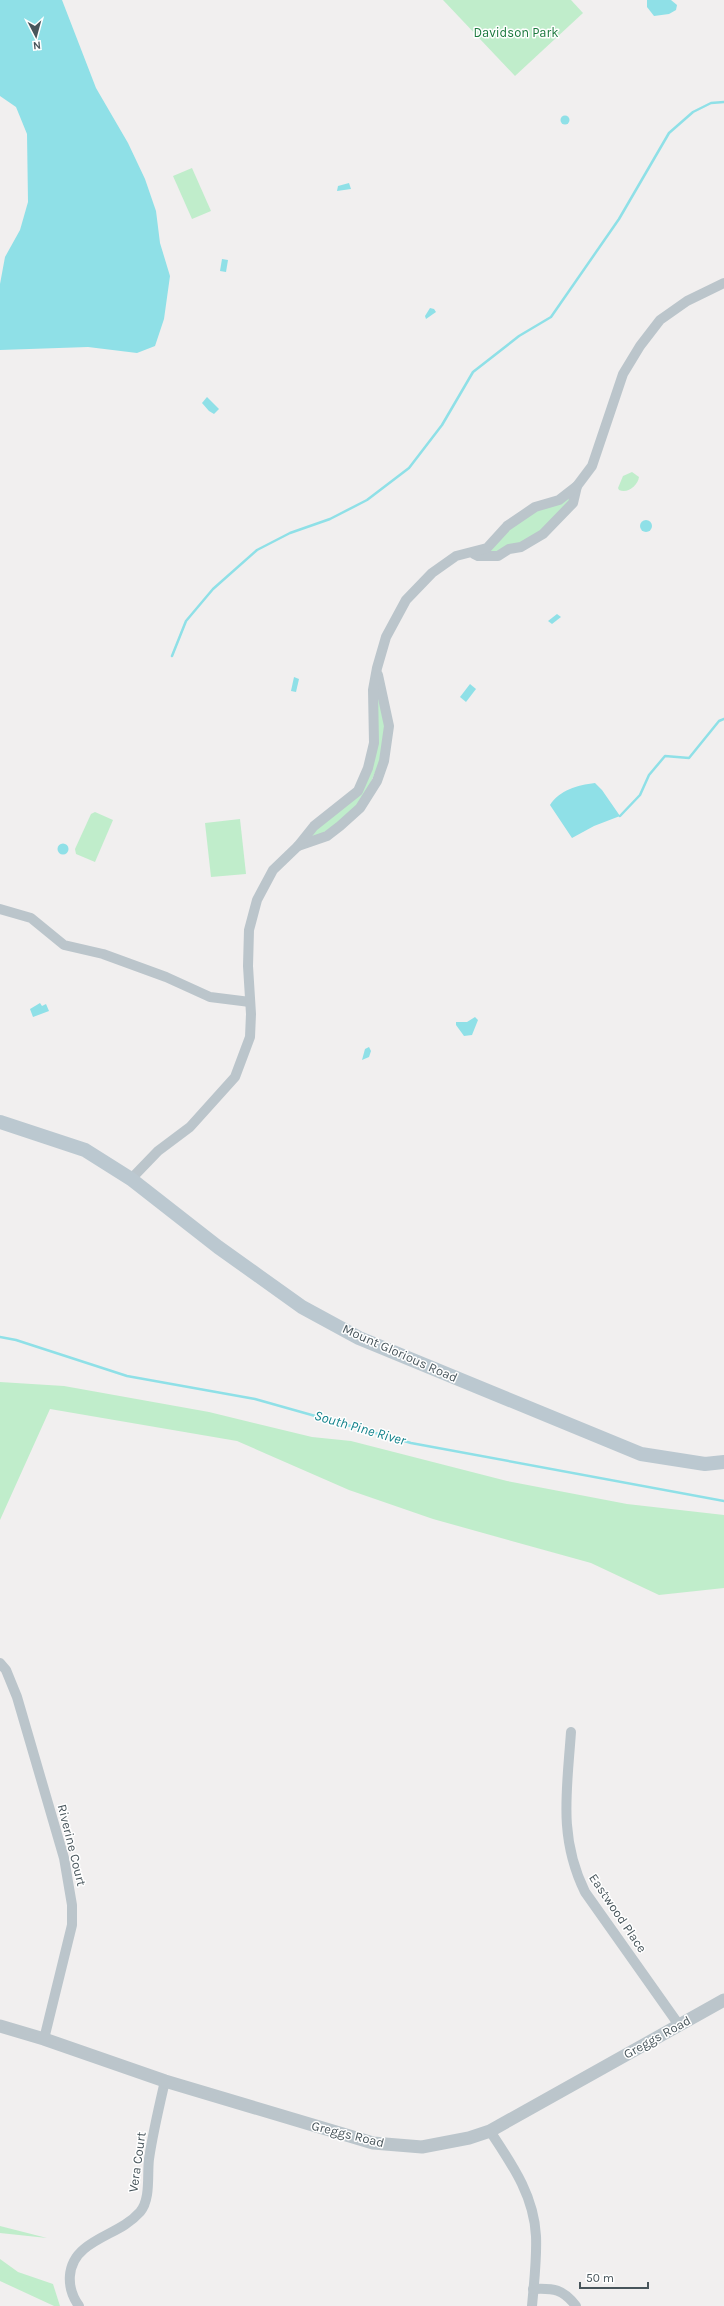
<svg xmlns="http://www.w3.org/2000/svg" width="724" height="2306" font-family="Karla,sans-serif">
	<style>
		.green { fill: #c0edcb }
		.water { fill: #8fe0e7 }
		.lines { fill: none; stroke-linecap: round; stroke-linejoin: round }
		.stream { stroke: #8fe0e7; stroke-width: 2.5 }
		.minor { stroke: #bbc5cb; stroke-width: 10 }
		.tertiary { stroke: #bbc5cb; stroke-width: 13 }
		.secondary { stroke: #bbc8d0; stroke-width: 14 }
		.labels { text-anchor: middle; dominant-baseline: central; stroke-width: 3; stroke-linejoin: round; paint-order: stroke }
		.park-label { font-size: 13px; fill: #1c793e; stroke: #fff }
		.street-label { font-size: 13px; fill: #48555b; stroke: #fff }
		.water-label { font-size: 14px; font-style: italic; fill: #14838c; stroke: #fff }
	</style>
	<rect width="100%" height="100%" fill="#f1efef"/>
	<g class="green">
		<path d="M 443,0 L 571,0 L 583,13 L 515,76 Z"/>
		<path d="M 192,168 L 211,211 L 192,219 L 173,176 Z"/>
		<path d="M 632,472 L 639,477 C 638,485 628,494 619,490 L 618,488 L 623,476 Z"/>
		<path d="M 577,486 L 573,503 L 521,547 L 478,556 L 507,526 Z"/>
		<path d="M 377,668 L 387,744 L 360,808 L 308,843 L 314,826 L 358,791 L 368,768 Z"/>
		<path d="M 95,812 L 113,820 L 95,862 L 76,854 L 75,849 L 91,814 Z"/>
		<path d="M 240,819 L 246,874 L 211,877 L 205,823 Z"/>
		<path d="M 0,1382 L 64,1386 L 209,1412 L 312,1437 L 351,1441 L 507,1481 L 627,1504 L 724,1515 L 724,1588 L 659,1595 L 591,1563 L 433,1519 L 349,1490 L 237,1441 L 50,1409 L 0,1520 Z"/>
		<path d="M 0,2226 L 47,2238 L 0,2233 Z"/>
		<path d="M 0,2259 L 18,2272 L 53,2284 L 60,2306 L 54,2306 L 0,2281 Z"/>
	</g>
	<g class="water">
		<path d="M 0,0 L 62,0 L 96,88 L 128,143 L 145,179 L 156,211 L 160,243 L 170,276 L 164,319 L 155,346 L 137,353 L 88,347 L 0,350 L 0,284 L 5,257 L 20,230 L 28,202 L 27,134 L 16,107 L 0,96 Z"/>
		<path d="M 647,0 L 671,0 L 677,5 L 676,10 L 669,14 L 654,16 L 647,7 Z"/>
		<circle cx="565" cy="120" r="4.5"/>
		<path d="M 349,183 L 351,189 L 337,191 L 338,186 Z"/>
		<path d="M 222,259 L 228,260 L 226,272 L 220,271 Z"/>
		<path d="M 430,308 L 434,309 L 436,312 L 426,319 L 425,316 Z"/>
		<path d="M 207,397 L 219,409 L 214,414 L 209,411 L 202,403 Z"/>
		<circle cx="646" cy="526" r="6"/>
		<path d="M 557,614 L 561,617 L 552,624 L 548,621 Z"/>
		<path d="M 294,677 L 299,679 L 296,692 L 291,691 Z"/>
		<path d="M 470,684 L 476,689 L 466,702 L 460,697 Z"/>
		<path d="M 595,783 L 602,790 L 620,816 L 594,826 L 572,838 L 550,805 C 560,790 577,785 595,783 Z"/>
		<circle cx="63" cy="849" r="5.5"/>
		<path d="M 40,1003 L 42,1006 L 46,1004 L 49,1011 L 33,1017 L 30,1009 Z"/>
		<path d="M 475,1017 L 478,1020 L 472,1035 L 464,1036 L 456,1025 L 456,1022 L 467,1022 Z"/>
		<path d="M 369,1047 L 371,1051 L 369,1057 L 362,1060 L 365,1049 Z"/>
	</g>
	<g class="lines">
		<g class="stream">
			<path d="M 172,656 L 186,621 L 213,589 L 257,550 L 290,533 L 330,519 L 367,500 L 409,468 L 442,425 L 473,372 L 519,336 L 551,317 L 619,219 L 669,133 L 693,112 L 711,103 L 724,102"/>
			<path d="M 620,816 L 640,795 L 649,775 L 665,756 L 689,758 L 719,721 L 724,719"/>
			<path d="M 0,1337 L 16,1340 L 127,1376 L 255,1399 L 411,1443 L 724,1501"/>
		</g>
		<g class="minor">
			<path d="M 474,554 L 478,556 L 498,556 L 509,549 L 521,547 L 543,534 L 573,503 L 577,486"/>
			<path d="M 298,846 L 327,836 L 340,826 L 360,808 L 377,781 L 384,761 L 389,726 L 378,675"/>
			<path d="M 0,909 L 31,918 L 64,945 L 103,954 L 166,977 L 210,997 L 250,1002"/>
			<path d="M 131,1179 L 158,1151 L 190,1127 L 235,1077 L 250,1037 L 251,1014 L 248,966 L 249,930 L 257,900 L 273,870 L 298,846 L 314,826 L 358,791 L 368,768 L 374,743 L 373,690 L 377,668 L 386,637 L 406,600 L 432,573 L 456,556 L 487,548 L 507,526 L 535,507 L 559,500 L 577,486 L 592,466 L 623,374 L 640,346 L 660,320 L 687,301 L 724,283"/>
			<path d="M 0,1663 L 6,1670 L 17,1697 L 64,1858 L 72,1905 L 72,1925 L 44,2039"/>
			<path d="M 571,1732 C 567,1790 558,1837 585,1892 L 679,2025"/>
			<path d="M 490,2131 C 511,2163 534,2195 536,2236 C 537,2259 534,2283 532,2306"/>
			<path d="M 533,2289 C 554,2288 563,2289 576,2306"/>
			<path d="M 79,2306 C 66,2288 66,2264 84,2249 C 102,2234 124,2230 140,2212 C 151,2199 147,2175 149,2159 C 153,2132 159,2107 165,2081"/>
		</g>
		<path class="tertiary" d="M 0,2026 L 44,2039 L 165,2081 L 373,2143 L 422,2147 L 469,2138 L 490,2131 L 724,2000"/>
		<path class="secondary" d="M 0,1122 L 85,1150 L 131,1179 L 218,1247 L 302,1307 L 359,1338 L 641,1454 L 705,1464 L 724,1462"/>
	</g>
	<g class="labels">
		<g class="park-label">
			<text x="516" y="32">Davidson Park</text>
		</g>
		<g class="street-label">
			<text transform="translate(400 1353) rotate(24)">Mount Glorious Road</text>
			<text transform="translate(72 1845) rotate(76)">Riverine Court</text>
			<text transform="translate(618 1913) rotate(56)">Eastwood Place</text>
			<text transform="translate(657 2037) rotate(-29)">Greggs Road</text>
			<text transform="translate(348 2134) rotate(14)">Greggs Road</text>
			<text transform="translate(137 2162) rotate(-82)">Vera Court</text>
		</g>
		<g class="water-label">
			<text transform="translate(360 1428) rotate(16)">South Pine River</text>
		</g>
	</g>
	<g transform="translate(36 36) rotate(174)" stroke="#ffffff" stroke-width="3" paint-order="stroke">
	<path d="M0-3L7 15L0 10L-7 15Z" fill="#48555b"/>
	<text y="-6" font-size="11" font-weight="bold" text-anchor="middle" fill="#48555b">N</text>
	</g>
	<path d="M580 2282v6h68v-6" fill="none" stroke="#48555b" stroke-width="2"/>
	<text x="586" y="2282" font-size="12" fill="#48555b" stroke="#ffffff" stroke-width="3" paint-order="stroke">50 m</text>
</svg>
